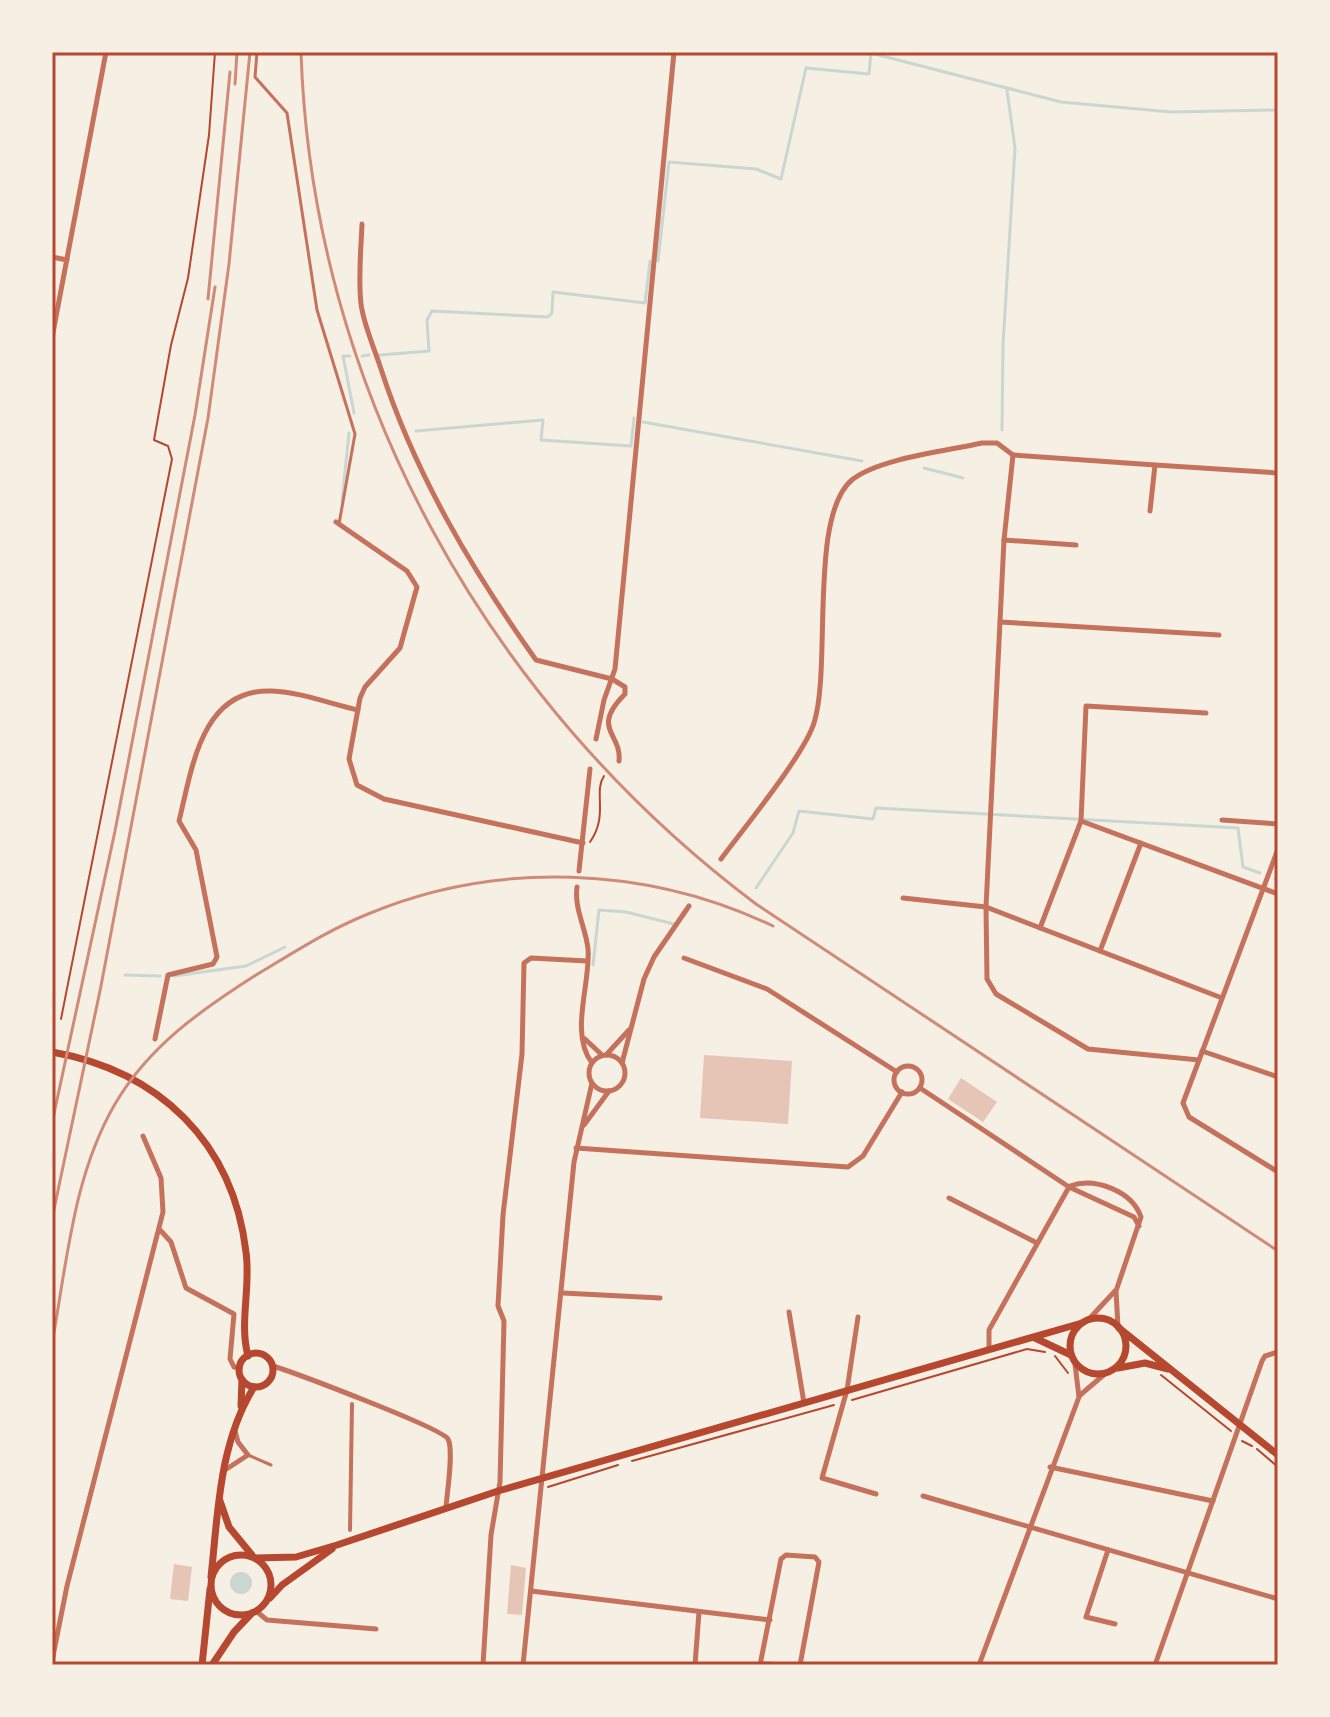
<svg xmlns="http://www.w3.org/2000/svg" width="1330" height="1717" font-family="'Alegreya Sans',sans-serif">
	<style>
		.water { fill: #c9d6d2 }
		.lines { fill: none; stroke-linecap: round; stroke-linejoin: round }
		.stream { stroke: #c9d6d2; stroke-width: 3 }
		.building { fill: #e6c5b7 }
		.path { stroke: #b5482f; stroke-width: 2 }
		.service { stroke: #c5725c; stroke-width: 3 }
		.pedestrian { stroke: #c5725c; stroke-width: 4 }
		.minor { stroke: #c5725c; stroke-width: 5 }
		.secondary { stroke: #b5482f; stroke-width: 7 }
		.rail { stroke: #cf8b77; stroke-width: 3 }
		.neatline { fill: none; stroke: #b5482f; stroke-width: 3 }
	</style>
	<rect width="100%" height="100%" fill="#f6efe4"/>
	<circle class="water" cx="241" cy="1583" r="11"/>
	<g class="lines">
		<g class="stream">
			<path d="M 871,53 L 1061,102 L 1171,112 L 1278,110"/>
			<path d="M 658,261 L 669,162 L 756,169 L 781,179 L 806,68 L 869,74 L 871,52"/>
			<path d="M 380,355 L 429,351 L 427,320 L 432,311 L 548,317 L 552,313 L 553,292 L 645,303 L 650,261"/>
			<path d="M 350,356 L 343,356 L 354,413"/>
			<path d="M 362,356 L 369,355"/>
			<path d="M 643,422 L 862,461"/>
			<path d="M 1002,430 L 1003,344 L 1015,148 L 1007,90"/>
			<path d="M 416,431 L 543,420 L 541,440 L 631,446 L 634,418"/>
			<path d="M 924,468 L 963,478"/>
			<path d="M 342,501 L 349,433"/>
			<path d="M 1275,879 L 1278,880"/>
			<path d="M 756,888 L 793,833 L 799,811 L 873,819 L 876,808 L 1238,828 L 1243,867 L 1260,873"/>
			<path d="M 593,965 L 599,910 L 626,912 L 674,924"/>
			<path d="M 125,975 L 160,976"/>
			<path d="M 174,976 L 246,966 L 285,947"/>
		</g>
	</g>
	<g class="building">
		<path d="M 704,1055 L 792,1061 L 788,1124 L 700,1118 Z"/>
		<path d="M 961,1078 L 997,1102 L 983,1122 L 948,1099 Z"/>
		<path d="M 174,1564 L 192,1567 L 188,1601 L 170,1599 Z"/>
		<path d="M 511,1565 L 526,1568 L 522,1615 L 507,1614 Z"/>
	</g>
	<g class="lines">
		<g class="path">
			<path d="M 590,842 C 609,815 593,792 604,776"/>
			<path d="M 61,1019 L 172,459 L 168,446 L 154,440 L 171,345 L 188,278 L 209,135 L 215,52"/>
			<path d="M 1055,1356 L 1068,1373"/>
			<path d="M 1161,1375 L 1231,1431"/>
			<path d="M 852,1400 L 1027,1349 L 1045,1352"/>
			<path d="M 1242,1441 L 1252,1446"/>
			<path d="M 1257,1449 L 1278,1467"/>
			<path d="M 632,1461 L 834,1405"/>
			<path d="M 548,1487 L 618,1465"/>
		</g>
		<g class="service">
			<path d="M 257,52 L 255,77 L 287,113 L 317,310 L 355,434 L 339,524"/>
			<path d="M 248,1455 L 271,1465"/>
		</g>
		<path class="pedestrian" d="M 350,1530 L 352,1404"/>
		<g class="minor">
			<path d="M 362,224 C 361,250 358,278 361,304 C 364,326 374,347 381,369 C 415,474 472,570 536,660 L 612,679 L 625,687 L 625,694 C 590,729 622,733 619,761"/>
			<path d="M 52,257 L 67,260"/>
			<path d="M 52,338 L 106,52"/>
			<path d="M 1013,455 L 1155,465"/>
			<path d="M 1150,511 L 1155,465 L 1278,473"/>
			<path d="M 336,522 L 407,571 L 417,587 L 400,648 L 365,687 L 360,698 L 349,759 L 357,785 L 384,799 L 583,843"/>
			<path d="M 1004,540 L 1076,545"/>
			<path d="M 1000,622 L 1219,635"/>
			<path d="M 596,739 L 604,700 L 615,669 L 674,52"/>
			<path d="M 1222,820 L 1278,824"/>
			<path d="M 1081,821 L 1278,894"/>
			<path d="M 1278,849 L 1183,1103 L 1189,1117 L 1278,1172"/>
			<path d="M 721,859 C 744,828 804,755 814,723 C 832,667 808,514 853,479 C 881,458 947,451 982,443 L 997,443 L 1013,455 L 1004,540 L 986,907 L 987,979 L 996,994 L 1088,1049 L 1199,1060"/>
			<path d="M 579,871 L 590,769"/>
			<path d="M 577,887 C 574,909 586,928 588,949 C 591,983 569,1033 592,1063"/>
			<path d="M 903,898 L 986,907 L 1222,998"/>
			<path d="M 1040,928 L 1081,821 L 1086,706 L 1206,713"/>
			<path d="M 1100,951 L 1141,843"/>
			<path d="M 684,958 L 767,989 L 897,1072"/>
			<path d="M 155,1039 L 168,975 L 213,964 L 217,957 L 196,850 L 179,821 C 192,769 201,688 272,691 C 300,692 331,704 358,710"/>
			<path d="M 585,1039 L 602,1055"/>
			<path d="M 1202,1051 L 1278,1077"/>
			<circle cx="607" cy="1073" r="18"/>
			<path d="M 606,1055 L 629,1030"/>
			<path d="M 622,1063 L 644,979 L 654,957 L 689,906"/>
			<circle cx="908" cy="1080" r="14"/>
			<path d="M 920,1088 L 1069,1187 L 1134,1217 L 1139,1226"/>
			<path d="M 584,1125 L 609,1091"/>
			<path d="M 576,1148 L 848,1167 L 863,1156 L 902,1092"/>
			<path d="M 1070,1186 C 1095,1177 1132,1191 1141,1217 L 1116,1291 L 1118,1327"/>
			<path d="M 949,1198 L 1037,1243"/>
			<path d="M 161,1231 L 171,1242 L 186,1288 L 234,1314 L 230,1359 L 234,1367 L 240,1368"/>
			<path d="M 563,1293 L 660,1298"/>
			<path d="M 789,1312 L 804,1403"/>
			<path d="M 858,1317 L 847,1390 L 822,1478 L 876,1494"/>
			<path d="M 1089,1319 L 1115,1291"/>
			<path d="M 989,1349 L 989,1330 L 1069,1187"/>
			<path d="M 273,1366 C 295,1373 442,1428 448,1439 C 454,1450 447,1493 446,1507"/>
			<path d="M 1079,1396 L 1106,1373"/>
			<path d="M 1050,1467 L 1213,1501"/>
			<path d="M 225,1470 L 248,1455 L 238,1442 L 235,1431"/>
			<path d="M 923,1496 L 1278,1599"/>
			<path d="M 1108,1550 L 1086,1617 L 1115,1624"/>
			<path d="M 531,1591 L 770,1620"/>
			<path d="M 256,1611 L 267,1620 L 376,1629"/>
			<path d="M 52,1661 L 67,1586 L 163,1212 L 161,1178 L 143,1136"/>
			<path d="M 760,1664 L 791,1665"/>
			<path d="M 483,1665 L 491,1535 L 500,1482 L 504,1321 L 498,1306 L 503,1215 L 522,1054 L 524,963 L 531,958 L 587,961"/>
			<path d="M 523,1665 L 574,1162 L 592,1083"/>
			<path d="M 695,1665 L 699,1612"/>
			<path d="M 760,1665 L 781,1559 L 786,1555 L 815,1557 L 819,1562 L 800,1665"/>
			<path d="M 979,1665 L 1079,1397 L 1075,1364"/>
			<path d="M 1155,1665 L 1262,1361 L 1265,1356 L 1278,1352"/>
		</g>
		<g class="secondary">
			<path d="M 52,1052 C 159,1071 233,1142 246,1252 C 251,1287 239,1322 248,1356"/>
			<circle cx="1098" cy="1346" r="28"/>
			<path d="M 1119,1328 L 1278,1455"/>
			<path d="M 1035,1338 L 1071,1355"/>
			<circle cx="256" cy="1370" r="17"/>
			<path d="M 1118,1368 L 1145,1363 L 1168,1369"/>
			<path d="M 241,1406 L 242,1380"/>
			<path d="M 220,1501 L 229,1527 L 252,1555"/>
			<circle cx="241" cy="1585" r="30"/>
			<path d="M 255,1558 L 296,1557 L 337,1545 L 498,1491 L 1082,1323"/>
			<path d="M 211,1577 C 218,1513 219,1443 254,1387"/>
			<path d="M 270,1598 L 282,1585 L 332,1549"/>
			<path d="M 202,1665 L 210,1589"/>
			<path d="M 212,1665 L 234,1632 L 252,1613"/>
		</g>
		<g class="rail">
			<path d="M 301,52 C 312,390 487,702 756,904 L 1278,1251"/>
			<path d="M 235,84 L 237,52"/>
			<path d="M 208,299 L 230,72"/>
			<path d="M 52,1123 L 115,831 L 195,415 L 215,287"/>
			<path d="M 52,1219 L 101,986 L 208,418 L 229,264 L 250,52"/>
			<path d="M 52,1343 C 67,1263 73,1176 115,1104 C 149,1046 201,1010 256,975 C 293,953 328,930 368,914 C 497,860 647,866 773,926"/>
		</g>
	</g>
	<rect width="1330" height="1717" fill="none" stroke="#f6efe4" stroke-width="108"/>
	<rect x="54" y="54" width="1222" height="1609" class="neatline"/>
</svg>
